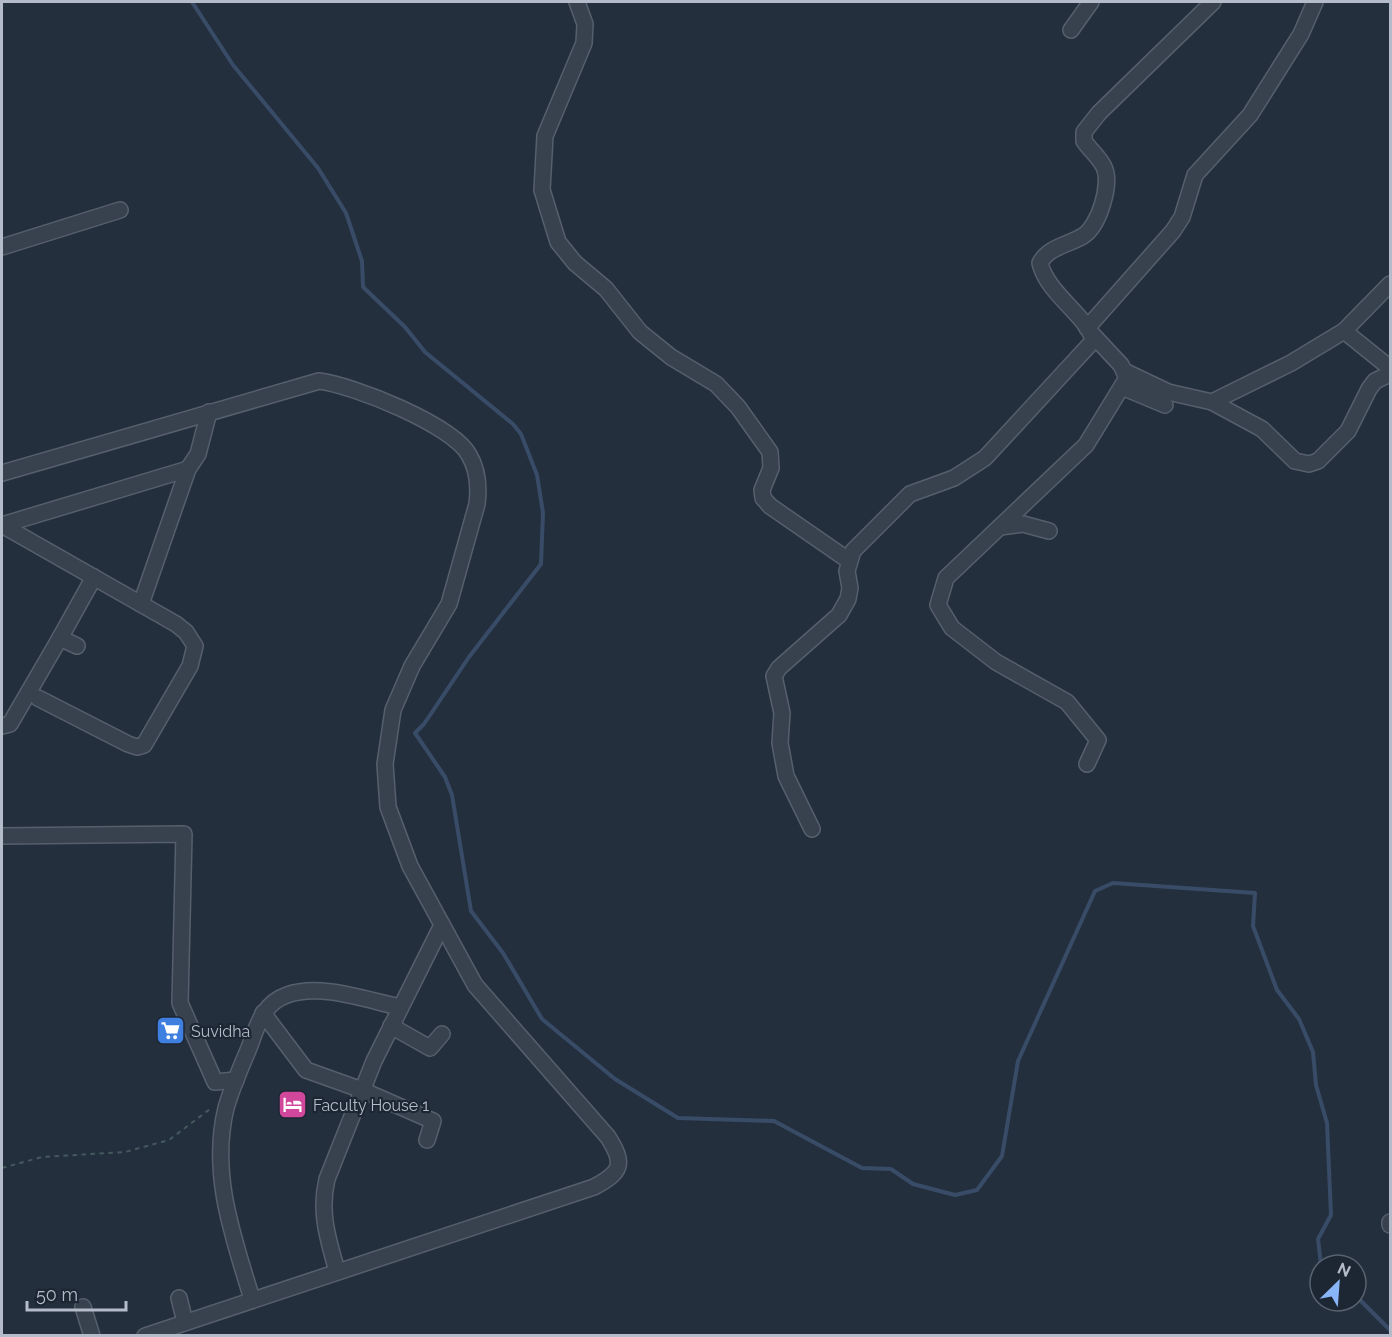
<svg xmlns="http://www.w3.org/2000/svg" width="1392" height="1337" font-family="Raleway,sans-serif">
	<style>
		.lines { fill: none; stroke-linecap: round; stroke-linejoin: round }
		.stream { stroke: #394c67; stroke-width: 4 }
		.minor-casing { stroke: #565f6c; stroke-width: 18 }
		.path { stroke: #44595c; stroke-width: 2; stroke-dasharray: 4.5 4.5; stroke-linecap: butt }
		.minor { stroke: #38414e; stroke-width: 15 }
		.labels { text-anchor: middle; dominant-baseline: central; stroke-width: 4.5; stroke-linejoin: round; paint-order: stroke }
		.poi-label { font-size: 16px; fill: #b4bcc9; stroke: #1d2633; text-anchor: start }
	</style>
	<rect width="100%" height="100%" fill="#242f3e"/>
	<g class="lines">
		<g class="stream">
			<path d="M 192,2 L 233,65 L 318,168 L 346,213 L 362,261 L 363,287 L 405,327 L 425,352 L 513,424 L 521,434 L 537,475 L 543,513 L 541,564 L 469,657 L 424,724 L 415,733 L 445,777 L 452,795 L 471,911 L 503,953 L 542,1019 L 615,1079 L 678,1118 L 774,1121 L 862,1168 L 891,1169 L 913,1184 L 955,1195 L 977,1190 L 1002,1156 L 1018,1061 L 1095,891 L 1113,883 L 1255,893 L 1253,926 L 1277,990 L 1299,1019 L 1313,1052 L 1316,1085 L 1327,1123 L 1331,1215 L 1318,1239 L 1321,1265"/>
			<path d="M 1356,1296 L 1390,1330"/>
		</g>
		<defs>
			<g id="minor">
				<path d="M 577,2 L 585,24 L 584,43 L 545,136 L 542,190 L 558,242 L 575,263 L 606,289 L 640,332 L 671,357 L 716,384 L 738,407 L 770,452 L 771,468 L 762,490 L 763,498 L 770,506 L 848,560"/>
				<path d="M 1071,30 L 1091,2"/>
				<path d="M 2,247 L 120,210"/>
				<path d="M 1087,328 L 1173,231 L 1182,217 L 1195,175 L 1250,115 L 1301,34 L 1315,2"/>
				<path d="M 1344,331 L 1390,368"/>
				<path d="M 1126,372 L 1168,392 L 1212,402 L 1262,429 L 1295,461 L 1309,464 L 1318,461 L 1348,431 L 1369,389 L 1375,381 L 1390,374"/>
				<path d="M 1122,387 L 1165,405"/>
				<path d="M 1212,402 L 1291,363 L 1344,331 L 1390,284"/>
				<path d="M 2,473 L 319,381 C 353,385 453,425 469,455 C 478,470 479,488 477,504 L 449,604 L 412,666 L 393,710 L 385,764 L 388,807 L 410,866 L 475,985 L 608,1137 C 625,1164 622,1172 594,1187 L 145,1336"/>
				<path d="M 2,525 L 176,624 L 186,632 L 195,646 L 190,666 L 144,745 L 137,747 L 128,744 L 38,698"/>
				<path d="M 2,525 L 188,469 L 198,454 L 209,412"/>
				<path d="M 1000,527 L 1023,524 L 1049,531"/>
				<path d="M 141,604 L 188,469"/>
				<path d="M 60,638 L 94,577"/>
				<path d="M 2,726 L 10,724 L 60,638 L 77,646"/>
				<path d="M 1087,764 L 1098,740 L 1067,702 L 996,662 L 952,628 L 938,605 L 946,578 L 1086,445 L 1127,378 L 1121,365 L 1092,334"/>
				<path d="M 812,829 L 786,776 L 780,743 L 782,713 L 774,676 L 779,668 L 839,615 L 848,599 L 850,588 L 847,571 L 853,551 L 910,494 L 954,478 L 985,458 L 1093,341 C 1090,318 1047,294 1040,263 C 1048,247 1068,245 1083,236 C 1099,226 1112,184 1104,167 C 1099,157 1090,150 1084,141 L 1084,132 L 1099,113 L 1213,2"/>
				<path d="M 2,836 L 184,834 L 180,1003 L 215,1082 L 236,1080"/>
				<path d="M 263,1013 L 306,1070 L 362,1090 L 433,1121 L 427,1140"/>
				<path d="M 391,1026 L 430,1048 L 442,1034"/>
				<path d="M 1390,1222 L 1390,1225"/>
				<path d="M 337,1271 C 328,1239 319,1212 327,1179 L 374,1061 L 442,925"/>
				<path d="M 179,1298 L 185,1322"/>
				<path d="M 252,1299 C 233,1236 210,1174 226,1108 C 232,1087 241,1067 249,1048 C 257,1026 263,1003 287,995 C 321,983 366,1000 400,1007"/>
				<path d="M 83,1307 L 92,1336"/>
			</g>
		</defs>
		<use href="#minor" class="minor-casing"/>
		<path class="path" d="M 2,1168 L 42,1157 L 125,1152 L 169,1140 L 210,1109"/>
		<use href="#minor" class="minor"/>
	</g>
	<defs>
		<symbol id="supermarket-square" viewBox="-11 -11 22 22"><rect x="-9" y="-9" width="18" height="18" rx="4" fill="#3f7fe0" stroke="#1d2633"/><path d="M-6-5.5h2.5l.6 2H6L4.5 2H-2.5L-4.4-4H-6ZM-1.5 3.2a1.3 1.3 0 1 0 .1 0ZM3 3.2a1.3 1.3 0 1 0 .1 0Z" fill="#fff"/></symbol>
		<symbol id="hotel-square" viewBox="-11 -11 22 22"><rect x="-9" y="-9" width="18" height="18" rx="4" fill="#d1479c" stroke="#1d2633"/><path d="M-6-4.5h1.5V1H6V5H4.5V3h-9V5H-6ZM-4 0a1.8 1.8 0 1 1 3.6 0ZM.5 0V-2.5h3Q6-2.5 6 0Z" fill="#fff"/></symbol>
	</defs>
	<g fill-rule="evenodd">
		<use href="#supermarket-square" x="154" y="1014" width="33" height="33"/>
		<use href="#hotel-square" x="276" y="1088" width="33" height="33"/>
	</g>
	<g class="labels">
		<g class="poi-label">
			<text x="191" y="1031">Suvidha</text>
			<text x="313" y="1105">Faculty House 1</text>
		</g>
	</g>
	<rect width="1392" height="1337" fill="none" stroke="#b4bcc9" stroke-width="6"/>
	<g transform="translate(1338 1283) rotate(25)"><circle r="28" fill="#1d2633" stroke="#59626f" stroke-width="1.5"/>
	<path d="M0-4.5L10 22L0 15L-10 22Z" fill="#8ab4f8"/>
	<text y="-9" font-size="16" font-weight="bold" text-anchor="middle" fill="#b4bcc9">N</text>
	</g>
	<path d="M27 1301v9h99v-9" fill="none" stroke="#b4bcc9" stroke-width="3"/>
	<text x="36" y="1301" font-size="18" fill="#b4bcc9" stroke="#1d2633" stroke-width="4.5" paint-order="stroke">50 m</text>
</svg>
